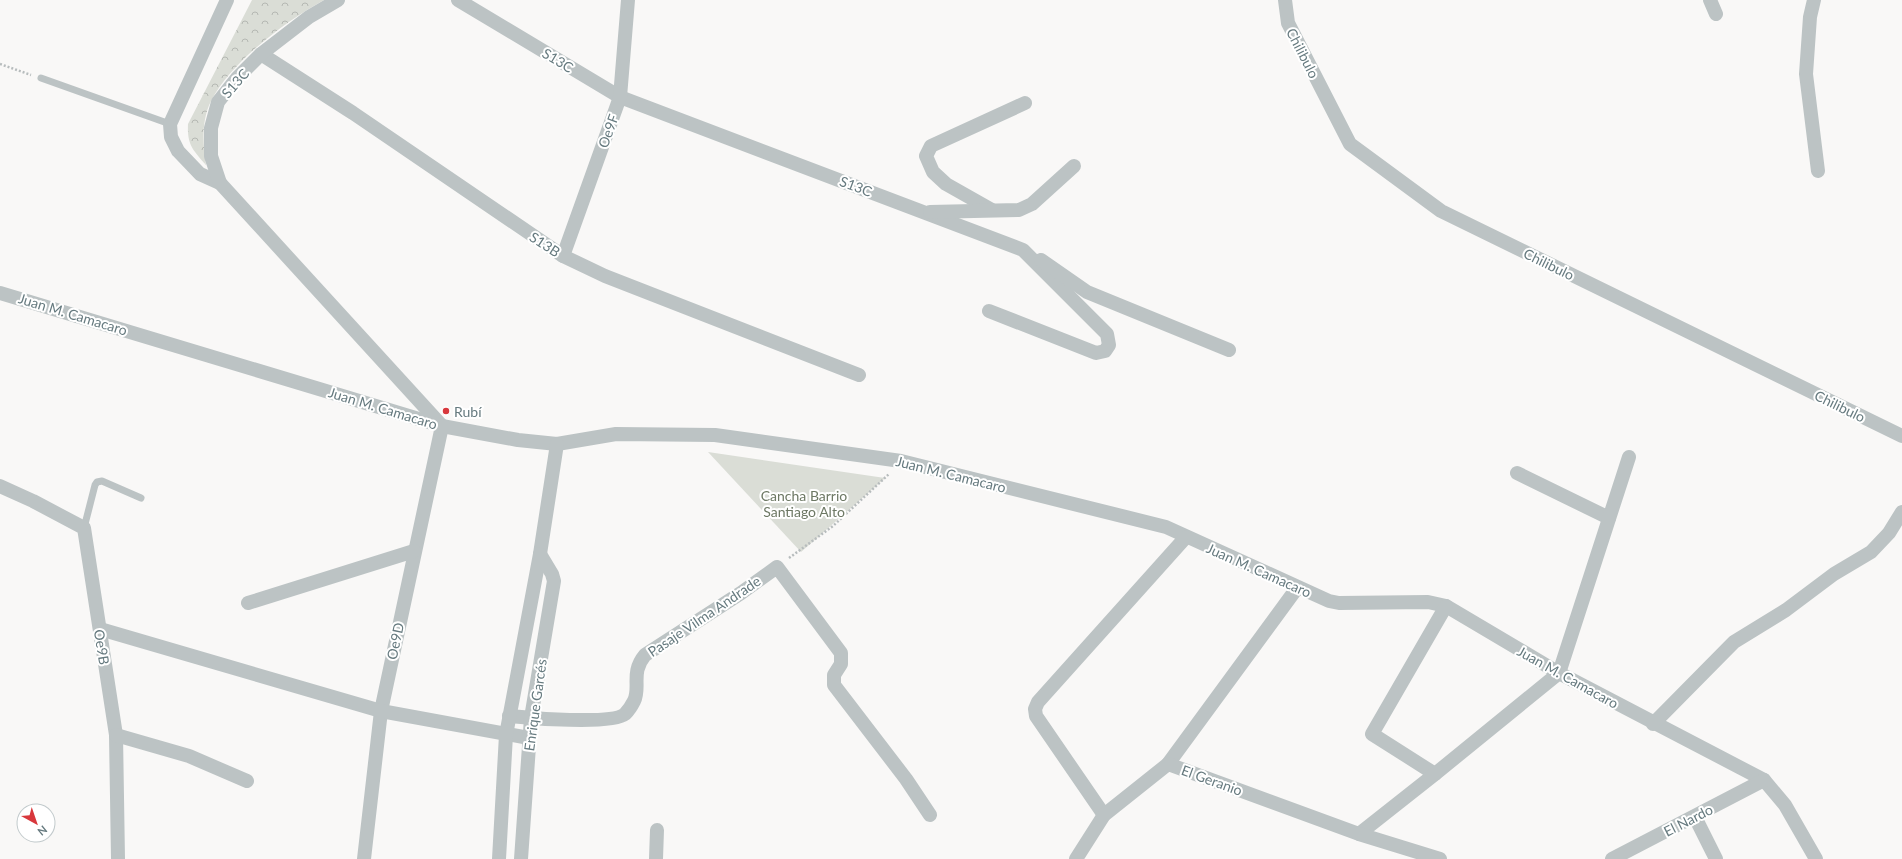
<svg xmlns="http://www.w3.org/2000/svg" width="1902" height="859" font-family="Lato,sans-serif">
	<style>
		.green { fill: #daddd6 }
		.forest { fill: url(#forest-crowns) }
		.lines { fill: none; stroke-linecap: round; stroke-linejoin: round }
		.path { stroke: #b7bcbd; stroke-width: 2.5; stroke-dasharray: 2 2; stroke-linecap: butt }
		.service { stroke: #bcc3c4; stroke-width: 7 }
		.minor { stroke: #bcc3c4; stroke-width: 14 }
		.poi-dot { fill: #d8373c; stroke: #fff; stroke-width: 1.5 }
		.labels { text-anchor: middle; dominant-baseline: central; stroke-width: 4; stroke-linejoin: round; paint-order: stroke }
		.street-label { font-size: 14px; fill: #667a7f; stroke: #fff }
		.poi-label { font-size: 14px; fill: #667a7f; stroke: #fff; text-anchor: start }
		.park-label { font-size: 14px; fill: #6d7864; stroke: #fff }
	</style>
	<defs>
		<pattern id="forest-crowns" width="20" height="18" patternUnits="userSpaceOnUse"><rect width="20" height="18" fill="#daddd6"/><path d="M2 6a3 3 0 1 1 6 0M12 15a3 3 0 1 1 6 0" fill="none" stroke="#b5b8b3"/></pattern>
	</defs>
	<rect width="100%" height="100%" fill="#f9f8f7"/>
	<path class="green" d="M 708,452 L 885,478 L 801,552 Z"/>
	<path class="forest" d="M 252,0 L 324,0 C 286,21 231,62 211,101 C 201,121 203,144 206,165 C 193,150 187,145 188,124 Z"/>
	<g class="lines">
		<g class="path">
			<path d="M 0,64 L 31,75"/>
			<path d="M 789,558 L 833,526 L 889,474"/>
		</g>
		<g class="service">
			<path d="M 41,78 L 170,124"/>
			<path d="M 84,528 L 95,485 L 97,482 L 102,481 L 141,498"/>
		</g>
		<g class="minor">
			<path d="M 227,0 L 170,124 L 171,137 L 178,151 L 200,174 L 220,183 L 442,426 L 381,711 L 364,859"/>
			<path d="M 458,0 L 620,97 L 1023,250 L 1107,334 L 1109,345 L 1105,351 L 1096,353 L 989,311"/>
			<path d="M 1285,0 L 1288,23 L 1350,144 L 1441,211 L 1902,436"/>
			<path d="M 1710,0 L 1716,14"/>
			<path d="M 1814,0 L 1810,17 L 1806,74 L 1818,171"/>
			<path d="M 261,54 L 353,113 L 563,256 L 605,276 L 859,375"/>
			<path d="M 220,183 L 211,156 L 211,128 L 218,102 L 237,78 L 261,54 L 309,17 L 338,0"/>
			<path d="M 992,210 L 946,184 L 933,172 L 926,156 L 931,146 L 1025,103"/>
			<path d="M 930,212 L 1019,210 L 1032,204 L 1074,166"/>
			<path d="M 563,256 L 620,97 L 628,0"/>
			<path d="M 1041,260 L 1087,292 L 1229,350"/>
			<path d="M 0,293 L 442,426 L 518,440 L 557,444 L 616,434 L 715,435 L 901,461 L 1166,527 L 1329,601 L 1339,603 L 1428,602 L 1446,606 L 1559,673 L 1764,780 L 1785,805 L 1816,859"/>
			<path d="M 1517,473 L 1609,518"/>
			<path d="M 0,486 L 33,501 L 84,528 L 116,735 L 118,859"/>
			<path d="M 248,603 L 414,551"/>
			<path d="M 100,629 L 381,711 L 529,738"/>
			<path d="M 509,716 C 529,718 612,725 625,714 C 628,711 632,705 634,701 C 641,687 630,673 645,655 L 741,593 L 777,567 L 841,653 L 841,664 L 834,675 L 834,685 L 906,779 L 930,815"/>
			<path d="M 1653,724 L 1734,642 L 1786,610 L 1834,574 L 1871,552 L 1889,533 L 1902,512"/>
			<path d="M 116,735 L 189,756 L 247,781"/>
			<path d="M 1168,764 L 1297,588"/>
			<path d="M 1435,774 L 1372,734 L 1446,606"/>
			<path d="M 1104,815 L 1036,716 L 1035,709 L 1038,702 L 1186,537"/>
			<path d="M 1695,817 L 1716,859"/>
			<path d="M 1359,834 L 1435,774 L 1559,673 L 1629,457"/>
			<path d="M 499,859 L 506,735 L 540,554 L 557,444"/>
			<path d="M 521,859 L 531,718 L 554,581 L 552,574 L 540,554"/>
			<path d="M 656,859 L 657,830"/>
			<path d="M 1076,859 L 1104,815 L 1168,764 L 1359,834 L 1440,859"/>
			<path d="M 1612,859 L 1764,780"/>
		</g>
	</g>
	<circle class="poi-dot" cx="446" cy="411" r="4"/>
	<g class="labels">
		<g class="street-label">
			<text transform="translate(1303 53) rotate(63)">Chilibulo</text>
			<text transform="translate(558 60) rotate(31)">S13C</text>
			<text transform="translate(235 83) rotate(-49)">S13C</text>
			<text transform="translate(608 131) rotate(-70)">Oe9F</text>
			<text transform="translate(856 186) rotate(21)">S13C</text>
			<text transform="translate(545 244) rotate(33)">S13B</text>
			<text transform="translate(1549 264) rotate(26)">Chilibulo</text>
			<text transform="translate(73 314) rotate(17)">Juan M. Camacaro</text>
			<text transform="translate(1840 406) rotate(26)">Chilibulo</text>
			<text transform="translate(383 408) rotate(17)">Juan M. Camacaro</text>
			<text transform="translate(951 474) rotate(14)">Juan M. Camacaro</text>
			<text transform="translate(1259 570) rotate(24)">Juan M. Camacaro</text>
			<text transform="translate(704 616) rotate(-34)">Pasaje Vilma Andrade</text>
			<text transform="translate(395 641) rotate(-78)">Oe9D</text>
			<text transform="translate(102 647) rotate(81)">Oe9B</text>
			<text transform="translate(1568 677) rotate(29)">Juan M. Camacaro</text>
			<text transform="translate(535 705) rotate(-82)">Enrique Garcés</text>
			<text transform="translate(1212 780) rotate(20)">El Geranio</text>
			<text transform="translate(1688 820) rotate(-27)">El Nardo</text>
		</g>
		<g class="poi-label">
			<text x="454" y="411">Rubí</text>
		</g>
		<g class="park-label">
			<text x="804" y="495">Cancha Barrio<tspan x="804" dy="16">Santiago Alto</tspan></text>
		</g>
	</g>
	<g transform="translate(36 823) rotate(140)"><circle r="19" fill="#ffffff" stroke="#c2cacc"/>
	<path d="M0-3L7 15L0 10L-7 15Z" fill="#d8373c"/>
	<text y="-6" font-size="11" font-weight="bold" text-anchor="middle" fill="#667a7f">N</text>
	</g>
</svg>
